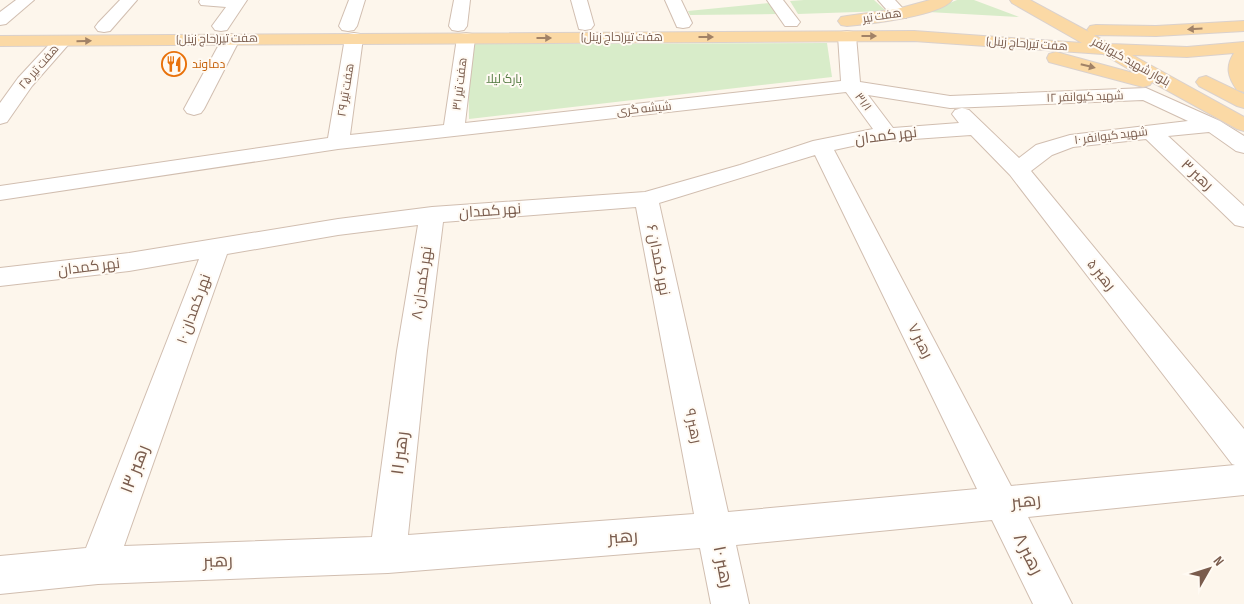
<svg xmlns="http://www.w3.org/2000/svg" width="1244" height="604" font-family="'Sofia Sans Condensed',Cairo,sans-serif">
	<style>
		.green { fill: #d8ecc9 }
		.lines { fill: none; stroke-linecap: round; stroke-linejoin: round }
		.minor-casing { stroke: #d1beb0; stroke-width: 2 }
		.major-casing { stroke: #dad1cd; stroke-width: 2 }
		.minor { fill: #fff; fill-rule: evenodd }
		.major { fill: #fbd9a5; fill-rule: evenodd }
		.oneway { fill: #a18267 }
		.labels { text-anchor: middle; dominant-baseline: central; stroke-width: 4; stroke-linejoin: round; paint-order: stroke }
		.far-street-label { font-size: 12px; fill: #7a5c4d; stroke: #fffaf3 }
		.far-food-label { font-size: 12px; fill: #c56008; stroke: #fffaf3; text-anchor: start }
		.far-park-label { font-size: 12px; fill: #537a41; stroke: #fffaf3 }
		.street-label { font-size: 15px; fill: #7a5c4d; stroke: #fffaf3 }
		.near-street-label { font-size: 18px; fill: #7a5c4d; stroke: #fffaf3 }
	</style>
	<rect width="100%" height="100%" fill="#fdf6ec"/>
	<g class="green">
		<path d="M 804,0 L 874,0 L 886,11 L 798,14 L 790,1 Z"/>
		<path d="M 957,0 L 974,0 L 1019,17 L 928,12 Z"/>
		<path d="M 769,3 L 778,14 L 690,15 L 688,11 Z"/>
		<path d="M 827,43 L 832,77 L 469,119 L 468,44 Z"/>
	</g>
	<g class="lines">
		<defs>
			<g id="minor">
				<path d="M 16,0 L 34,0 L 6,24 L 0,25 L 0,12 Z"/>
				<path d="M 120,0 L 137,0 L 110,31 L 104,32 L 98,31 L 95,27 L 98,23 Z"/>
				<path d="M 200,0 L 247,0 L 227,30 L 221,31 L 215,30 L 212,26 L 226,7 L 201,5 L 199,2 Z"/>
				<path d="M 349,0 L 365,0 L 357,26 L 354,30 L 348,31 L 342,30 L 339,26 Z"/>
				<path d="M 454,0 L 470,0 L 467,26 L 464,30 L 458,31 L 452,30 L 449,26 Z"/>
				<path d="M 571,0 L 587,0 L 594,25 L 591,29 L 585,30 L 579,29 Z"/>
				<path d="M 665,0 L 681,0 L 692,23 L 689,27 L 683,28 L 677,27 Z"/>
				<path d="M 767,0 L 783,0 L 800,22 L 797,26 L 785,26 Z"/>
				<path d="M 878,0 L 895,0 L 908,14 L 906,18 L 894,18 Z"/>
				<path d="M 847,31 L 853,32 L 856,36 L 860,82 L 950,96 L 1146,88 L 1220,121 L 1244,136 L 1244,153 L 1236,151 L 1209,132 L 1168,136 L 1244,206 L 1244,227 L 1235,225 L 1146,139 L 1073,147 L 1052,155 L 1031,171 L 1244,429 L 1244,495 L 1028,517 L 1072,604 L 1033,604 L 992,520 L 736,545 L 749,604 L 711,604 L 700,548 L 388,573 L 98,584 L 0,594 L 0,556 L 86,548 L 199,259 L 129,271 L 0,286 L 0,268 L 129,253 L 338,219 L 432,207 L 645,192 L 740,165 L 813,141 L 873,129 L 846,92 L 338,149 L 0,200 L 0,186 L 328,138 L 345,38 L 348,34 L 354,33 L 360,34 L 363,38 L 350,135 L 444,125 L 457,38 L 460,34 L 466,33 L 472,34 L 475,38 L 465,123 L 841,81 L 838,36 L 841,32 ZM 868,95 L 950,108 L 1143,100 L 1188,121 L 1070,135 L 1036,145 L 1019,158 L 969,110 L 962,108 L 955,110 L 952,114 L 959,123 L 893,128 ZM 971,135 L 1010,175 L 1232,464 L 1235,465 L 1011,486 L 834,150 L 871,142 ZM 815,155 L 977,489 L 728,512 L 659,203 ZM 636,207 L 694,514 L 408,535 L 427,351 L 443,222 ZM 418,225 L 397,351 L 372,537 L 124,546 L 227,254 L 338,235 Z"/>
				<path d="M 231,34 L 237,35 L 240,39 L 204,109 L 201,113 L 194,115 L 187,113 L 184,109 L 222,39 L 225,35 Z"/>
				<path d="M 62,36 L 68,37 L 71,41 L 68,45 L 32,86 L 7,122 L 0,124 L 0,103 L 18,78 L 56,37 Z"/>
			</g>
			<g id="major">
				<path d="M 930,0 L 952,0 C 941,16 868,24 847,26 L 841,25 L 838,21 L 841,17 L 847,16 L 897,9 Z"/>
				<path d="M 1010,0 L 1030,0 L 1089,32 L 1087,30 L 1090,26 L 1096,25 L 1156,26 L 1244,21 L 1244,31 L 1156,36 L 1094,35 L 1110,44 L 1187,47 L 1244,42 L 1244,92 L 1237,90 C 1228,77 1225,67 1234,53 L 1187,57 L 1132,55 L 1244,117 L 1244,131 L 1237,129 L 1152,82 L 1150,85 L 1143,87 L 1049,62 L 1047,58 L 1049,54 L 1056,52 L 1137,74 L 1103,54 L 914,41 L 0,46 L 0,36 L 914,31 L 1082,43 L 1012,3 Z"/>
				<path d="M 1206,76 L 1244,94 L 1244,108 L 1237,106 L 1199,86 L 1196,82 L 1199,78 Z"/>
			</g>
		</defs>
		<use href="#minor" class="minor-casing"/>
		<use href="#major" class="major-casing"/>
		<use href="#minor" class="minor"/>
		<use href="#major" class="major"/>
	</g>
	<defs><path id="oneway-solid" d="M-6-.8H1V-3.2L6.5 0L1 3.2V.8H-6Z" transform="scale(1.25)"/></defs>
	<g class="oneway">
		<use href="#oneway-solid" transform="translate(1195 29) rotate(177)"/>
		<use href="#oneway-solid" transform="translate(869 36)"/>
		<use href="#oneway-solid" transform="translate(706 37)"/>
		<use href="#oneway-solid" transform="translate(544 38)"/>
		<use href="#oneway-solid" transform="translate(84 41) rotate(-1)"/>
		<use href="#oneway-solid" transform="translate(1088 66) rotate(14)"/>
	</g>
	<defs>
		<symbol id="restaurant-ring" viewBox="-11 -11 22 22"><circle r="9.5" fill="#fffaf3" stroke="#e8710a" stroke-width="1.5"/><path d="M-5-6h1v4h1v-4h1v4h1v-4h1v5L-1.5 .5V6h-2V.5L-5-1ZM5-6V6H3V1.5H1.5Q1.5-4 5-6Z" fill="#e8710a"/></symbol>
	</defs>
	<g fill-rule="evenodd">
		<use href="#restaurant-ring" x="160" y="50" width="28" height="28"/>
	</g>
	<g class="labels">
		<g class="far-street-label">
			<text transform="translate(882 16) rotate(-9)">هفت تیر</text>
			<text x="622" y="37">هفت تیر(حاج زینل)</text>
			<text transform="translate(217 39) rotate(-1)">هفت تیر(حاج زینل)</text>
			<text transform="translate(1027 44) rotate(4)">هفت تیر(حاج زینل)</text>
			<text transform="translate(1131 62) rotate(29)">بلوار شهید کیوانفر</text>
			<text transform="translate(39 67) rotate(-49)">هفت تیر ۲۵</text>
			<text transform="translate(460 84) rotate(-83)">هفت تیر ۳۱</text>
			<text transform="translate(346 90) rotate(-81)">هفت تیر ۲۹</text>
			<text transform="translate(1085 97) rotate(-2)">شهید کیوانفر ۱۲</text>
			<text transform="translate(863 102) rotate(53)">۳۱/۱</text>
			<text transform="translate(644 109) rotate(-6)">شیشه گری</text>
			<text transform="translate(1111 136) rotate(-7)">شهید کیوانفر ۱۰</text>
		</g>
		<g class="far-food-label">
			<text x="192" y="64">دماوند</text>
		</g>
		<g class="far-park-label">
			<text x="504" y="79">پارک لیلا</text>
		</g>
		<g class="street-label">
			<text transform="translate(886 136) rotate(-7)">نهر کمدان</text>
			<text transform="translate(1197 175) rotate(43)">رهبر ۳</text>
			<text transform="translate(490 211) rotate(-4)">نهر کمدان</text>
			<text transform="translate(658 260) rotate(79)">نهر کمدان ۶</text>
			<text transform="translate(89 267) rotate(-7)">نهر کمدان</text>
			<text transform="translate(1101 275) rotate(51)">رهبر ۵</text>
			<text transform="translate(422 283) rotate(-82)">نهر کمدان ۸</text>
			<text transform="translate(194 309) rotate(-70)">نهر کمدان ۱۰</text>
			<text transform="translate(920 341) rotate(63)">رهبر ۷</text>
			<text transform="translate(693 426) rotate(78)">رهبر ۹</text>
		</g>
		<g class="near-street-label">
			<text transform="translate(400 453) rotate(-83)">رهبر ۱۱</text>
			<text transform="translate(135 469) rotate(-69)">رهبر ۱۳</text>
			<text transform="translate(1026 501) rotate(-6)">رهبر</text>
			<text transform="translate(623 537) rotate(-4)">رهبر</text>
			<text transform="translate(1028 554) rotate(63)">رهبر ۸</text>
			<text transform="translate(218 561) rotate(-2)">رهبر</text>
			<text transform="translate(723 567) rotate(79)">رهبر ۱۰</text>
		</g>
	</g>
	<g transform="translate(1209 569) rotate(51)" stroke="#fffaf3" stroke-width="4" paint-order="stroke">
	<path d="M0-4L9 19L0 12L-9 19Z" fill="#7a5c4d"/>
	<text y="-8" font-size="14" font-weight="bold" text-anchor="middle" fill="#7a5c4d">N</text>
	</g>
</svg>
